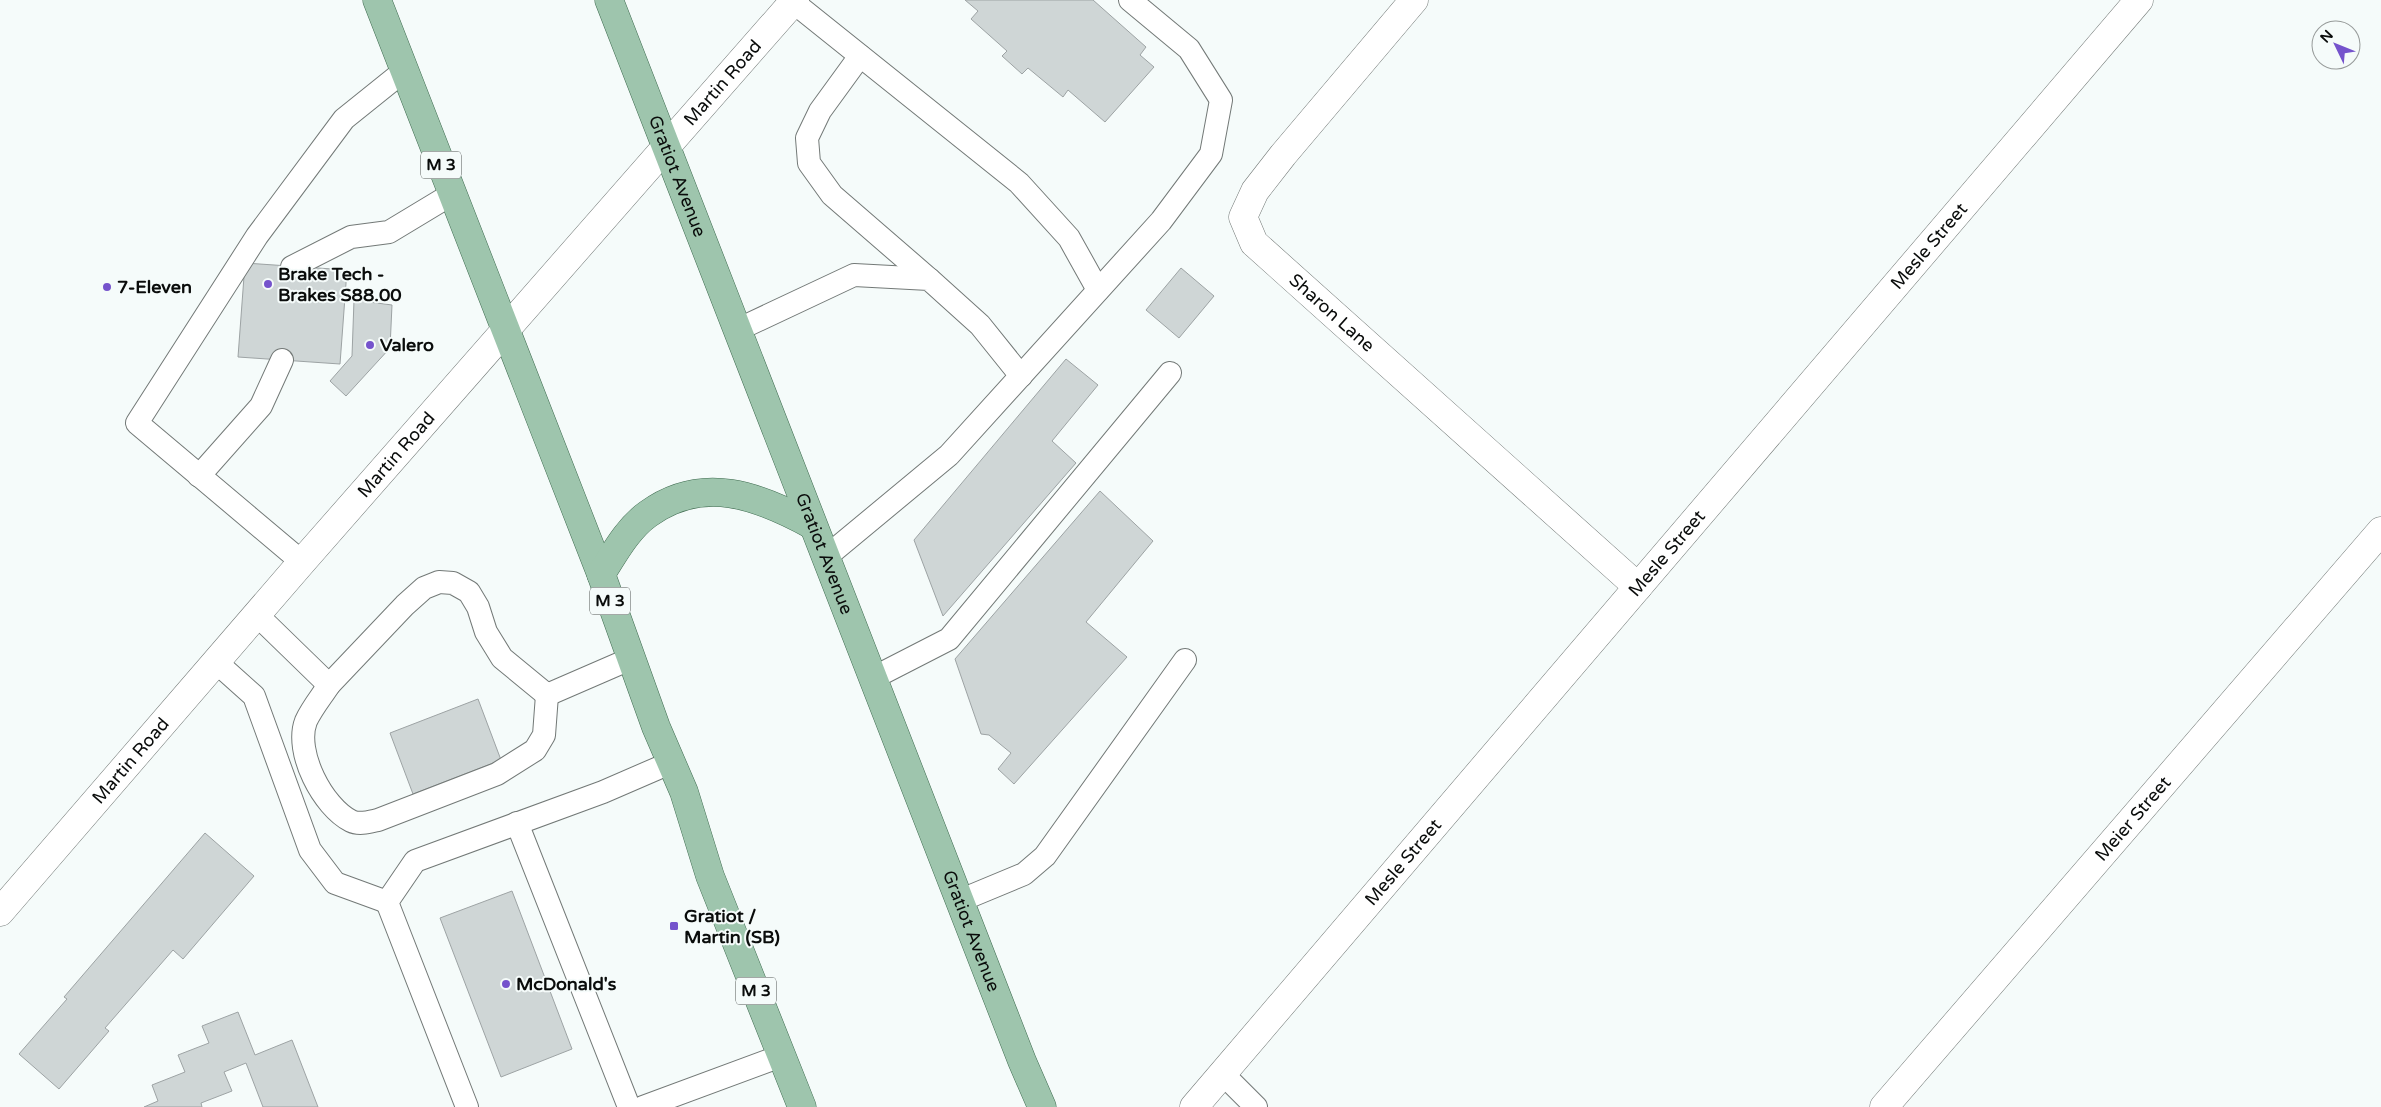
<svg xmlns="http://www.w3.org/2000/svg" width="2381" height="1107" font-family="'Varela Round',sans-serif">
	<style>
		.building { fill: #cfd6d6; stroke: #9da3a4 }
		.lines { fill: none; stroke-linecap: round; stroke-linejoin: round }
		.service-casing { stroke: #737977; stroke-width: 24 }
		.minor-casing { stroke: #737977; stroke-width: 29 }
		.tertiary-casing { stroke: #737977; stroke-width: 29 }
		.primary-casing { stroke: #406c51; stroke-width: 29 }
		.service { stroke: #fff; stroke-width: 22 }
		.minor { stroke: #fff; stroke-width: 28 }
		.tertiary { stroke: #fff; stroke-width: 28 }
		.primary { stroke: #9ec5ad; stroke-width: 28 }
		.poi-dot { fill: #7553cc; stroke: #f5fbfa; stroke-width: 2 }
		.labels { text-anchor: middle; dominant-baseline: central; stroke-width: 4; stroke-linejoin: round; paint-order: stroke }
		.shield { fill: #f5fbfa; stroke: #505453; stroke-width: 1 }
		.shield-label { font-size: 16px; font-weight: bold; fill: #0a0c0b }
		.street-label { font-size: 18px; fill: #0a0c0b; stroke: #f5fbfa }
		.poi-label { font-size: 18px; font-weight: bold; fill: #0a0c0b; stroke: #f5fbfa; text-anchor: start }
	</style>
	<rect width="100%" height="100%" fill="#f5fbfa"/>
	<g class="building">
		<path d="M 965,0 L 1093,0 L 1146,47 L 1140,55 L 1154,67 L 1105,122 L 1068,90 L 1063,97 L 1028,68 L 1022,74 L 1002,56 L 1007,51 L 971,19 L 978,11 Z"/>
		<path d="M 245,263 L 347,270 L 340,364 L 238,357 Z"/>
		<path d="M 1181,268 L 1214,296 L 1179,338 L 1146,310 Z"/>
		<path d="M 354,300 L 392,305 L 390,348 L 346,396 L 330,381 L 352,356 Z"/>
		<path d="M 1066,359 L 1098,385 L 1052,441 L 1076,463 L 943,616 L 914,540 Z"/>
		<path d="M 1100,491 L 1153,541 L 1086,622 L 1127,657 L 1014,784 L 998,769 L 1011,753 L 989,735 L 981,734 L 955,659 Z"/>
		<path d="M 478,699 L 501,760 L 413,794 L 390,733 Z"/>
		<path d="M 205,833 L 254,876 L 183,959 L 173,950 L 105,1028 L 109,1031 L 59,1089 L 19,1054 L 67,999 L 64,997 Z"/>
		<path d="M 512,891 L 572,1049 L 501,1077 L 440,918 Z"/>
		<path d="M 238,1012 L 255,1055 L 292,1040 L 318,1107 L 263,1107 L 246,1063 L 224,1072 L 232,1091 L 201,1103 L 202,1107 L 144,1107 L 158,1101 L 152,1085 L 185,1072 L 178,1055 L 209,1043 L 202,1026 Z"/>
	</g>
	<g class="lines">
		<defs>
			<g id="service">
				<path d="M 793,2 L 1019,183 L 1069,238 L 1098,290"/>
				<path d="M 860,56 L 820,111 L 807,138 L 809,163 L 832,195 L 929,279"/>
				<path d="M 292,267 L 351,237 L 389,232 L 452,194"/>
				<path d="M 737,330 L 854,275 L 929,279 L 980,325 L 1021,376"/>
				<path d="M 199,476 L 261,406 L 282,360"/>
				<path d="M 826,557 L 949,455 L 1161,221 L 1211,154 L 1221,100 L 1189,49 L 1130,0"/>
				<path d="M 302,562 L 137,423 L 257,236 L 344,119 L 405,70"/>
				<path d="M 256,614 L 329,685 L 405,605 L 424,588 L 439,582 L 453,583 L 469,592 L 478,607 L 486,632 L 502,658 L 547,695 L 630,659"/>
				<path d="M 216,662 L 254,696 L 310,850 L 335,883 L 387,902"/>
				<path d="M 873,678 L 949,639 L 1170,373"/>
				<path d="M 329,685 C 322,696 312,708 306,721 C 294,752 323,807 351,821 C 359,825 369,822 378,820 L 497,774 L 535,750 L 544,735 L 547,695"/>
				<path d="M 517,823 L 629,1107"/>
				<path d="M 959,901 L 1024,874 L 1045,856 L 1185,660"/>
				<path d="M 1223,1074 L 1256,1107"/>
				<path d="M 467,1107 L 387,902 L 415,861 L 603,792 L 670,763"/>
				<path d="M 643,1107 L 781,1056"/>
			</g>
			<g id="minor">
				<path id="s1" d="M 1414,0 L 1283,155 L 1255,191 L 1243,217 L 1254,243 L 1638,587"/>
				<path id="s2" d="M 1194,1107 L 2139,0"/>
				<path id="s3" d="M 1884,1107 L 2381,531"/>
			</g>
			<g id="tertiary">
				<path id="s4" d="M 0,912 L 302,562 L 795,0"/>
			</g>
			<g id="primary">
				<path d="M 377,0 L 601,574 L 656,727 L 684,792 L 710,876 L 802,1107"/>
				<path id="s5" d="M 609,0 L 1022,1061 L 1042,1107"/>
				<path d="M 601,574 C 614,554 627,529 648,514 C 703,474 759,496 812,525"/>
			</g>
		</defs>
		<use href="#service" class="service-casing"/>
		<use href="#minor" class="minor-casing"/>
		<use href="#tertiary" class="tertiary-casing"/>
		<use href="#primary" class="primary-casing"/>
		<use href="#service" class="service"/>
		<use href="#minor" class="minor"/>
		<use href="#tertiary" class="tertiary"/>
		<use href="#primary" class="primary"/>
	</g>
	<g class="poi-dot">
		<circle cx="268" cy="284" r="5"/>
		<circle cx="107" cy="287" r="5"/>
		<circle cx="370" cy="345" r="5"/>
		<rect x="669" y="921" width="10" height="10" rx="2.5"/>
		<circle cx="506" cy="984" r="5"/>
	</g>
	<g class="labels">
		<g class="shield">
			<rect x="421" y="151.5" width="40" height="27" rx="4"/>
			<rect x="590" y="587.5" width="40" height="27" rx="4"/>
			<rect x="736" y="977.5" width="40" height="27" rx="4"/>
		</g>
		<g class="shield-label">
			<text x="441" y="165">M 3</text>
			<text x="610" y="601">M 3</text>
			<text x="756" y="991">M 3</text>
		</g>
		<g class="street-label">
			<text stroke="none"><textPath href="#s4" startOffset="1100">Martin Road</textPath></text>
			<text stroke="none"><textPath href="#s5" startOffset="189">Gratiot Avenue</textPath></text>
			<text stroke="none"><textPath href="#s2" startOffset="1132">Mesle Street</textPath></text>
			<text stroke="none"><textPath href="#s1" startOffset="410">Sharon Lane</textPath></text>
			<text stroke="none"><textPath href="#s4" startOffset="605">Martin Road</textPath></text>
			<text stroke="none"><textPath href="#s2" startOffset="728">Mesle Street</textPath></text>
			<text stroke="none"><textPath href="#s5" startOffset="594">Gratiot Avenue</textPath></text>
			<text stroke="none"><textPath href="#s4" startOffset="200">Martin Road</textPath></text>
			<text stroke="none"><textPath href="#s3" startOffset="381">Meier Street</textPath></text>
			<text stroke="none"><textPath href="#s2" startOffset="322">Mesle Street</textPath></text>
			<text stroke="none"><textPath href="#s5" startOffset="999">Gratiot Avenue</textPath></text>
		</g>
		<g class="poi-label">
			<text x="278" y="274">Brake Tech -<tspan x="278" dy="21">Brakes S88.00</tspan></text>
			<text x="117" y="287">7-Eleven</text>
			<text x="380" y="345">Valero</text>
			<text x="684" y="916">Gratiot /<tspan x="684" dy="21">Martin (SB)</tspan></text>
			<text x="516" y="984">McDonald's</text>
		</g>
	</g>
	<g transform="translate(2336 45) rotate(313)"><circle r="24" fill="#f5fbfa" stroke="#979b9a"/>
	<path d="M0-4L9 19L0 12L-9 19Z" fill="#7553cc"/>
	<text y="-8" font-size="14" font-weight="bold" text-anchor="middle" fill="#0a0c0b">N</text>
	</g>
</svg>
